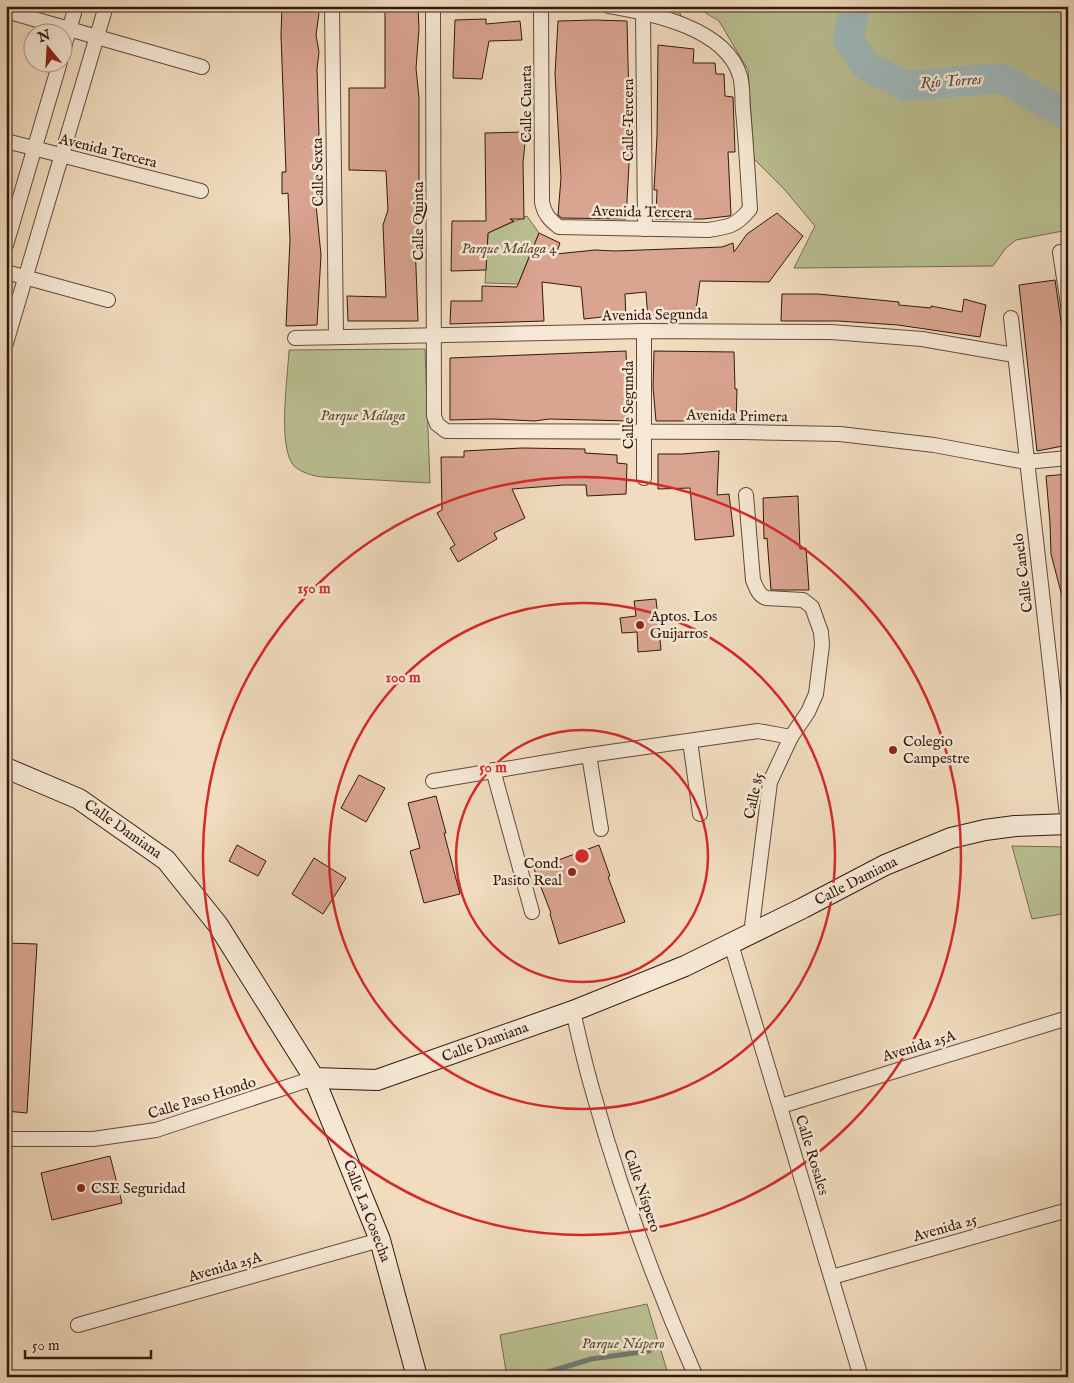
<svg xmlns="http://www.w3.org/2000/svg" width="1074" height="1383" font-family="'IM FELL English',serif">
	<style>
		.green { fill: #bac092; stroke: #766c50 }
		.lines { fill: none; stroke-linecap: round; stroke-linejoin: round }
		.stream { stroke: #737976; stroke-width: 5 }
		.river { stroke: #9fb9bc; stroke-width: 30 }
		.building { fill: #d9a490; stroke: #32180e }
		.street-casing { stroke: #62493a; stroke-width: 16 }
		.secondary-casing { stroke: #32180e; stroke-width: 22 }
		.street { stroke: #f6e8d5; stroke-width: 14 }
		.secondary { stroke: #f6e8d5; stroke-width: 20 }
		.ring { fill: none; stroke: #d62828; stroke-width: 2.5 }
		.poi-dot { fill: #8f2418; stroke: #f6e8d5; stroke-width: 2 }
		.labels { text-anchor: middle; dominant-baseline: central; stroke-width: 5; stroke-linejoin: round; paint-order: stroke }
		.street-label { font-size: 15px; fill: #32180e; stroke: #f6e8d5 }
		.park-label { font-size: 15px; font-style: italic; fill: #5b4a36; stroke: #f6e8d5 }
		.poi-label { font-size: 15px; fill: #32180e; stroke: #f6e8d5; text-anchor: start }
		.water-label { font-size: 16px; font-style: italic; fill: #58504b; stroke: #f6e8d5 }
		.centre { fill: #d62828; stroke: #f6e8d5; stroke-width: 2.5 }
		.ring-label { font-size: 15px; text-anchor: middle; font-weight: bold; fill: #d62828; stroke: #f6e8d5; stroke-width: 5; stroke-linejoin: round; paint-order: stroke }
	</style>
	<rect width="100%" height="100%" fill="#f1dcbf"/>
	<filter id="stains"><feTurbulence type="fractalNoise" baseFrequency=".004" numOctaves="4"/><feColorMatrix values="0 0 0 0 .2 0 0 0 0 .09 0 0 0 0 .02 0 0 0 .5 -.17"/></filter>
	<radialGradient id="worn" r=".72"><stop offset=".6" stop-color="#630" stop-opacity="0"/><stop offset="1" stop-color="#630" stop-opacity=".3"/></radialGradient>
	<g class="green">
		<path d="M 609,6 L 677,6 L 685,25 Z"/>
		<path d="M 694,6 L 1068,6 L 1068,230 L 1016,240 L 1006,248 L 993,266 L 794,268 L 815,226 L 784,189 L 754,159 L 748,70 L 719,21 Z"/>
		<path d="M 527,216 L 539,233 L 518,284 L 485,283 L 488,233 Z"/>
		<path d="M 425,349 L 430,483 L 323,477 C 313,476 302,473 294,466 C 277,447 288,376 289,350 Z"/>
		<path d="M 1012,846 L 1068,847 L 1068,913 L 1032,919 Z"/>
		<path d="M 647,1304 L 668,1374 L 653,1377 L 507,1377 L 500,1335 Z"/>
	</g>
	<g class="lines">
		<path class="stream" d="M 540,1377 L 545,1373 L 591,1359 L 649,1351"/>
		<path class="river" d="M 855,6 L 848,38 L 866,66 L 906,86 L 1001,78 L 1068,115"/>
	</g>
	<g class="building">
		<path d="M 282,6 L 318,6 L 319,13 L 316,35 L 319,52 L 317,69 L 319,135 L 318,154 L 315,154 L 316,205 L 321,255 L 317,325 L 286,326 L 290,240 L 288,193 L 282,194 L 282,172 L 286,172 L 281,35 Z"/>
		<path d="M 385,6 L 418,6 L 419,29 L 416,68 L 419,98 L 419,184 L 415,241 L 418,321 L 348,321 L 347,296 L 386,297 L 383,225 L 388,210 L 386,171 L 349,170 L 349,88 L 385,88 Z"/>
		<path d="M 486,19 L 486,24 L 520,21 L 522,40 L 489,41 L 482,79 L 453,78 L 455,20 Z"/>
		<path d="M 594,20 L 627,21 L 630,145 L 626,219 L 562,218 L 558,215 L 561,178 L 555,74 L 558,21 Z"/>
		<path d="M 658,45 L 694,49 L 693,63 L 715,63 L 716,74 L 724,74 L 725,96 L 733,97 L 735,152 L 728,152 L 731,215 L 729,216 L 703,219 L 656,219 L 657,190 L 654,190 L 657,136 Z"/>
		<path d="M 526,132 L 523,163 L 524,219 L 510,219 L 514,221 L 488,233 L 486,270 L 451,271 L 452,221 L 486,221 L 485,133 Z"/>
		<path d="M 777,213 L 803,236 L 769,282 L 700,281 L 695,317 L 648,319 L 646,292 L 625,294 L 626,319 L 602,317 L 584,319 L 581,287 L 542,282 L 544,321 L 450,324 L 451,301 L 482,301 L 482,286 L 517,287 L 539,233 L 560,243 L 556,254 L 595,250 L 615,251 L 722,247 L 733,243 L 734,252 L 747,234 Z"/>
		<path d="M 1055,280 L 1064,341 L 1065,381 L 1068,403 L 1068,445 L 1037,451 L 1019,285 Z"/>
		<path d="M 782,294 L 818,294 L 899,302 L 899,305 L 931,308 L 931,306 L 962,312 L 964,299 L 986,305 L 980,337 L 898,325 L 838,321 L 781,321 Z"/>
		<path d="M 626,351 L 629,421 L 549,419 L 535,421 L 493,419 L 450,420 L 450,358 Z"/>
		<path d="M 654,351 L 734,352 L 735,389 L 737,389 L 736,423 L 697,421 L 656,421 L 653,387 Z"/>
		<path d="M 522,448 L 585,449 L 585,453 L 617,455 L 617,463 L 627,464 L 626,494 L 587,496 L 586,485 L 564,485 L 512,489 L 525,518 L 494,533 L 497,539 L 458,562 L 450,548 L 455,545 L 437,513 L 442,510 L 441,457 L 464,457 L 464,451 Z"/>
		<path d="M 719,451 L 717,495 L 729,494 L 734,536 L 695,540 L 690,488 L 658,489 L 658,454 L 682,454 Z"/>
		<path d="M 1068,474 L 1068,599 L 1063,600 L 1051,554 L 1050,523 L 1046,476 Z"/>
		<path d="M 798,496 L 800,549 L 806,548 L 809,590 L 771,590 L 767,538 L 764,539 L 763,498 Z"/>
		<path d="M 656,599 L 661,650 L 638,652 L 637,632 L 622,633 L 620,618 L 636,616 L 634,601 Z"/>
		<path d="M 359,775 L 385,788 L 366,822 L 341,808 Z"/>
		<path d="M 436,796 L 446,833 L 444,833 L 460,894 L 424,903 L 410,851 L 420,848 L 408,803 Z"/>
		<path d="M 237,845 L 266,861 L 258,876 L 229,861 Z"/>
		<path d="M 599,845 L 610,876 L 608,877 L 625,922 L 559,944 L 550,914 L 551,913 L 534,869 Z"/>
		<path d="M 314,858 L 346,878 L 323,914 L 292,894 Z"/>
		<path d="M 6,943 L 37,944 L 27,1113 L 6,1111 Z"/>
		<path d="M 110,1156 L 122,1203 L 52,1220 L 41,1173 Z"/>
	</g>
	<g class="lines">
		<defs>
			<g id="street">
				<path d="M 332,6 L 336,337"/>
				<path d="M 433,6 L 434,416 L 437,424 L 446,431 L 743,432 L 840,434 L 934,445 L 1026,462 L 1068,458"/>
				<path d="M 541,6 L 542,202 C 544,214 550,220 559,227 L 708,230 C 729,227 736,226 750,209 C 748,176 746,143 743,110 C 742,100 743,86 740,76 C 726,28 651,13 609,6"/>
				<path d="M 6,11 L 202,67"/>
				<path d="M 643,11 L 645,229"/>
				<path d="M 62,54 L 76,6"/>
				<path d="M 6,141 L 201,191"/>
				<path d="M 6,245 L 60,62"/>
				<path d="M 1060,252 L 1068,305"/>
				<path d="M 6,272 L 108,300"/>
				<path d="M 1011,318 L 1068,824"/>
				<path d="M 295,338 L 644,331 L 831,332 L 922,339 L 1014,355"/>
				<path d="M 6,343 L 106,6"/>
				<path d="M 644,478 L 644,331"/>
				<path d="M 746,495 L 753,580 C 756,587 758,595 766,598 L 803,600 L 812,607 L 821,632 L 822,645 L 816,694 L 808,712 L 791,737 L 770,782 L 751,934"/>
				<path d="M 690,741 L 700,814"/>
				<path d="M 589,755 L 601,829"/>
				<path d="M 493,770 L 532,912"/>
				<path d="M 433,781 L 589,755 L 758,731 L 791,737"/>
				<path d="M 731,944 L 861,1377"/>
				<path d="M 573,1011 C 579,1038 585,1065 593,1092 C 620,1189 655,1285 696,1377"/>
				<path d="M 781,1106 L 1068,1018"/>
				<path d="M 6,1139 L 93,1139 L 156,1130 L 314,1078"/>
				<path d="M 832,1277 L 1068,1210"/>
				<path d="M 78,1325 L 380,1240"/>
			</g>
			<g id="secondary">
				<path d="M 6,768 L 79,799 L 166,860 L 218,925 L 314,1078 L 380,1240 L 417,1377"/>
				<path d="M 314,1078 L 377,1080 L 573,1011 L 685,966 L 803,908 L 885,865 L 951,838 L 985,830 L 1015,826 L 1068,824"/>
			</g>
		</defs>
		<use href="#street" class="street-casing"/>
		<use href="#secondary" class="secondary-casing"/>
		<use href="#street" class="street"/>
		<use href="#secondary" class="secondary"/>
	</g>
	<g class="ring">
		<circle cx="582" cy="856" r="126"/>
		<circle cx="582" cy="856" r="253"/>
		<circle cx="582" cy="856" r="379"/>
	</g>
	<g class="poi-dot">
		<circle cx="640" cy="625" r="5"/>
		<circle cx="893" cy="750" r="5"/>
		<circle cx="572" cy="872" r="5"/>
		<circle cx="81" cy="1188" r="5"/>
	</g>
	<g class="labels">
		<g class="street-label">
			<text transform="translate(526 104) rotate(-90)">Calle Cuarta</text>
			<text transform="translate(628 120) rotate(-90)">Calle Tercera</text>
			<text transform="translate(108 151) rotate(14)">Avenida Tercera</text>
			<text transform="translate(318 172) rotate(-91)">Calle Sexta</text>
			<text transform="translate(642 212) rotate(1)">Avenida Tercera</text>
			<text transform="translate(418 221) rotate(-90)">Calle Quinta</text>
			<text transform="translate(655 315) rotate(-1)">Avenida Segunda</text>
			<text transform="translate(628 405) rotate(-90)">Calle Segunda</text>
			<text transform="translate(737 416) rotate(1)">Avenida Primera</text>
			<text transform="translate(1023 573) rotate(-97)">Calle Canelo</text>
			<text transform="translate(754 796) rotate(-78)">Calle 85</text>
			<text transform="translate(123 829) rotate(35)">Calle Damiana</text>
			<text transform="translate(856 881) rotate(-27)">Calle Damiana</text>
			<text transform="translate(485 1042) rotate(-20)">Calle Damiana</text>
			<text transform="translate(919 1046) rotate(-17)">Avenida 25A</text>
			<text transform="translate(202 1098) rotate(-17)">Calle Paso Hondo</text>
			<text transform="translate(812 1155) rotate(73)">Calle Rosales</text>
			<text transform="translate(642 1191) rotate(71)">Calle Níspero</text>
			<text transform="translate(367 1211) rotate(69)">Calle La Cosecha</text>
			<text transform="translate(945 1228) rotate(-16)">Avenida 25</text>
			<text transform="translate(225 1267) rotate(-16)">Avenida 25A</text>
		</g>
		<g class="park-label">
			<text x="509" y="248">Parque Málaga 4</text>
			<text x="363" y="415">Parque Málaga</text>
			<text x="623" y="1343">Parque Níspero</text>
		</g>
		<g class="poi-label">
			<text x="650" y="616">Aptos. Los<tspan x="650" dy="17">Guijarros</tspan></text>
			<text x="903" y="741">Colegio<tspan x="903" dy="17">Campestre</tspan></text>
			<text x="562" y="863" text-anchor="end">Cond.<tspan x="562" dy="17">Pasito Real</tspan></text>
			<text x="91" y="1188">CSE Seguridad</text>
		</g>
		<g class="water-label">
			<text transform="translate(951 82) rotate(-4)">Río Torres</text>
		</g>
	</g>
	<circle cx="582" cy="856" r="8" class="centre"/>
	<g class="ring-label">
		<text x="314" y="593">150 m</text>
		<text x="403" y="682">100 m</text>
		<text x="493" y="772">50 m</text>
	</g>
	<rect width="1074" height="1383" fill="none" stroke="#f1dcbf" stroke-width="25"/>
	<rect x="8" y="8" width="1059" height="1368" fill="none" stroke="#32180e" stroke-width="2.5"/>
	<rect x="12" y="12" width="1049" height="1358" fill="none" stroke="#32180e"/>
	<g transform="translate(48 48) rotate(342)"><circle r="24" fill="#f6e8d5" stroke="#a89585"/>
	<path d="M0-4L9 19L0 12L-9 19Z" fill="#8f2418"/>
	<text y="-8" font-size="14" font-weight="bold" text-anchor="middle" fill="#32180e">N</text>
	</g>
	<path d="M25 1350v8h126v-8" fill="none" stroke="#32180e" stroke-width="2.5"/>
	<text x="32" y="1350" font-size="15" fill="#32180e" stroke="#f6e8d5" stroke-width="4" paint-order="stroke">50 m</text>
	<rect width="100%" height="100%" filter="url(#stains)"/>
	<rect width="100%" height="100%" fill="url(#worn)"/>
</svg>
